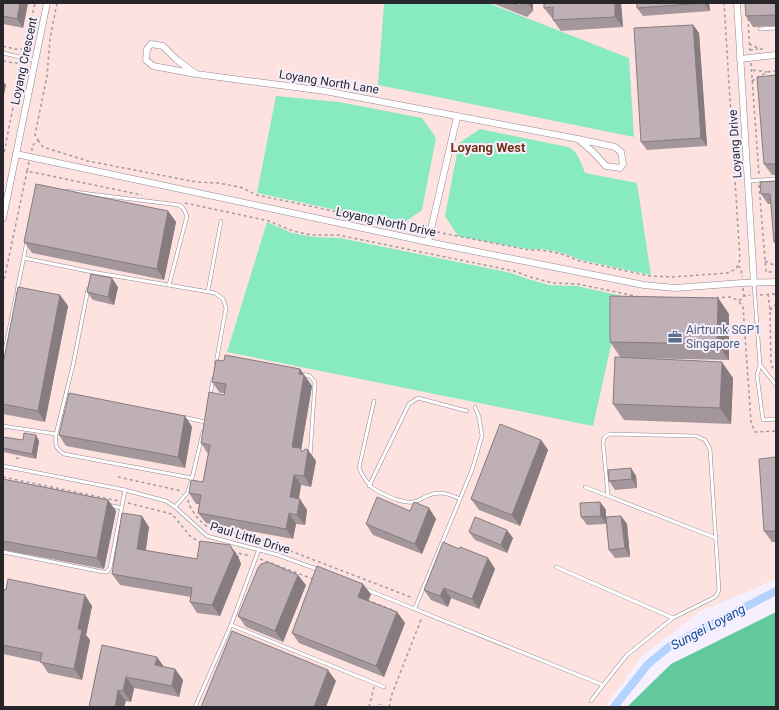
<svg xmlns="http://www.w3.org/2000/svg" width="779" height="710" font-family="Roboto,sans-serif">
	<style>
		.industrial { fill: #fde2e0 }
		.green { fill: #88eac0 }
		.forest { fill: #62c99f }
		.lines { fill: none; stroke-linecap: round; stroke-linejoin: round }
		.canal { stroke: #b3d2fd; stroke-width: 8 }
		.lane-casing { stroke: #8f8996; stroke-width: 4 }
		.street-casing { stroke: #8f8996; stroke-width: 7 }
		.path { stroke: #9f9ba5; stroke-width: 1.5; stroke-dasharray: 3 3; stroke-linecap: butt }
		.lane { stroke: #fff; stroke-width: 3 }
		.street { stroke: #fff; stroke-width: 6 }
		.wall { fill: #a4979c }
		.shaded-wall { fill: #867b7f }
		.building { fill: #bfb0b5; stroke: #867b7f }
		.labels { text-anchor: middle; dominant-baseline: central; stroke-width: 4; stroke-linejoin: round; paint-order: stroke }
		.street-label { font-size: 12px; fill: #28262b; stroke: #f6f0fe }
		.service-label { font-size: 12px; fill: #4e5e75; stroke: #f6f0fe; text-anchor: start }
		.neighbourhood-label { font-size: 13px; font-weight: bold; fill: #743316; stroke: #f6f0fe }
		.water-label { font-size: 13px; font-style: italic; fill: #0a4d9e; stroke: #f6f0fe }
	</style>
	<rect width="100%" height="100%" fill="#f6f0fe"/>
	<path class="industrial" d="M 3,3 L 776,3 L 776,579 L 699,612 L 642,656 L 605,707 L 3,707 Z"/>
	<g class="green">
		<path d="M 384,3 L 488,3 L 629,58 L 634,137 L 378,85 Z"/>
		<path d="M 276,96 L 339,102 L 422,118 L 436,138 L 422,210 L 402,224 L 257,193 Z"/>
		<path d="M 480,129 L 568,147 C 578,151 581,163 585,173 L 637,183 L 651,275 L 581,260 L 563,253 L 542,249 L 528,249 L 458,236 L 445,216 L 459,143 Z"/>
		<path d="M 267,222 L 292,233 L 313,237 L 340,238 L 511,273 L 528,279 L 549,285 L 577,286 L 622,296 L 593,426 L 227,352 Z"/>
	</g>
	<path class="forest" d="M 776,612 L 776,707 L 627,707 L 671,664 Z"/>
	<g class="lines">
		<path class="canal" d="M 614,707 L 648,664 L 670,646 L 776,591"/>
		<defs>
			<g id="lane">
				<path d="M 760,29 L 776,28"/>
				<path d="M 3,53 L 36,61"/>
				<path d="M 748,181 L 776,179"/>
				<path d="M 66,191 L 179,205 L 183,208 L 187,216 L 169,285"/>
				<path d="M 24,258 L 92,272 L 215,293 L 223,299 L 226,308 L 216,363"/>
				<path d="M 754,284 L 760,365 L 757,375 L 763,420 L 776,419"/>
				<path d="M 88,289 L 73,365 L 56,434 C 55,445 55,448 64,454 L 192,478"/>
				<path d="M 17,291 L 27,241"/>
				<path d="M 208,291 L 221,221"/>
				<path d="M 3,360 L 16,296"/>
				<path d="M 760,365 L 776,385"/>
				<path d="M 301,374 L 310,376 L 315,382 L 310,457"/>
				<path d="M 210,397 L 213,379"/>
				<path d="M 374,401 L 359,468 C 368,488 375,491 395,499 C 401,501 407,503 413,502 C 419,501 422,498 427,496 C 439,490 449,494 460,499"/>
				<path d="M 183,417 L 205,422"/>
				<path d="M 3,426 L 56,434"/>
				<path d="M 3,466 L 125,490 L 166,501 L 175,507 L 207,536 L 278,555 L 319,570"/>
				<path d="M 369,486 L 409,404 L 418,398 L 467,411"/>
				<path d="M 585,487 L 716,538"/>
				<path d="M 108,505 L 122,508"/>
				<path d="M 175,507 L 188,492 L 192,478 L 203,432"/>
				<path d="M 3,552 L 103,572 L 107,572 L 110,568 L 125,490"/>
				<path d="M 556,567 L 673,618"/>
				<path d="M 365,589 L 603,685"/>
				<path d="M 415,608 L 472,470 L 482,436 L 479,417 L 475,407"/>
				<path d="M 231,625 L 384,687"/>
				<path d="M 591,701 L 603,685 L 627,655 L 673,618 L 713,598 L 716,596 L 719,590 L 710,449 L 705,440 L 696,436 L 610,434 C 605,436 603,438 603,443 L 608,495"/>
				<path d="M 380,706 L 381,707"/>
				<path d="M 195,707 L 231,625 L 259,549"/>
			</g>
			<g id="street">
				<path d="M 737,3 L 754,283"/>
				<path d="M 740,59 L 776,55"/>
				<path d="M 196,74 L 177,60 L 163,46 L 151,44 L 147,49 L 146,60 L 153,66 L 196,74 L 325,91 L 578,139 L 615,147 L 621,152 L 623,164 L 620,168 L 606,166 L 593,152 L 578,139"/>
				<path d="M 16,154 L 428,242 L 644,285 L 675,288 L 742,283 L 776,282"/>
				<path d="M 3,218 L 47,3"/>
				<path d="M 428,242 L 457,117"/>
			</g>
		</defs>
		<use href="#lane" class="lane-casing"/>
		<use href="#street" class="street-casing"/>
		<g class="path">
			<path d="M 748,18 L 750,52"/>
			<path d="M 749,44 L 760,49 L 764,49"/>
			<path d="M 3,46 L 15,49 L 25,49"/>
			<path d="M 750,50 L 758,49"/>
			<path d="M 24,54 L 35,3"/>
			<path d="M 3,61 L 22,64"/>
			<path d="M 751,63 L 759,175"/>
			<path d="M 753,70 L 767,72"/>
			<path d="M 752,81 L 767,72 L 776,71"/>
			<path d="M 38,140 L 43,147 L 88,161 L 196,182 L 218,183 L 240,187 L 257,195 L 424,230"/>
			<path d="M 32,151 L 32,146 L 38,140 L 35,135 L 47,76 L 50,39 L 57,3"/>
			<path d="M 3,158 L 22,62"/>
			<path d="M 29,162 L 27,171 L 142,195"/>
			<path d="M 759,185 L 766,272 L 776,272"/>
			<path d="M 185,203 L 269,221 L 293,231 L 311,235 L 338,235 L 514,271 L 530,277 L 553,283 L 578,284 L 640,297"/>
			<path d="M 437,232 L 529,250 L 541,250 L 562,254 L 580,261 L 650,276 L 672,277 L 727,273 L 736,269 L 740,260 L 724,3"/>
			<path d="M 765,261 L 776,266"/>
			<path d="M 738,266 L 741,268 L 742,277"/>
			<path d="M 3,285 L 27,171"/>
			<path d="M 743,288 L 744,296"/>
			<path d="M 768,294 L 770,310 L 771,363 L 772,367 L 776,370"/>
			<path d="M 760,295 L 776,294"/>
			<path d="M 710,298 L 731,297 L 739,301 L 744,296 L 750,295"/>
			<path d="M 739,302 L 743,306 L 751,422 L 755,432 L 776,431"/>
			<path d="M 770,310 L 776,304"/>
			<path d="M 16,458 L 22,459"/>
			<path d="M 3,477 L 119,501"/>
			<path d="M 118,477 L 182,491"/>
			<path d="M 188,500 C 190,510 200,523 210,528 C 215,531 223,531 228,532 C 240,534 251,536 262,540 L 413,598"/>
			<path d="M 128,503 L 172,514 L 190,536 L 201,543"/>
			<path d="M 233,552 L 251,556"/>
			<path d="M 260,559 L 313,579"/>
			<path d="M 367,600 L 395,611"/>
			<path d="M 369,707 L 374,687"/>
			<path d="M 389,707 L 392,694 L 422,617"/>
		</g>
		<use href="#lane" class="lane"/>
		<use href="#street" class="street"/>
	</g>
	<g class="wall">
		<path d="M 3,3 L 28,3 L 23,28 L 3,24 Z"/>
		<path d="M 492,3 L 533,3 L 533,11 L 527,17 Z"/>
		<path d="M 621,3 L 623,27 L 561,31 L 553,20 L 553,18 L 552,18 L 544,8 Z"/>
		<path d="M 637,3 L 709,3 L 710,11 L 643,16 L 637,8 Z"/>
		<path d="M 776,3 L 776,26 L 753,27 L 746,16 Z"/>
		<path d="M 693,25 L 699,33 L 707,146 L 647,150 L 641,142 Z"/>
		<path d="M 776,75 L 776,175 L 772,175 L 764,164 Z"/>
		<path d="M 776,181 L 776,244 L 774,242 L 771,204 L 768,204 L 761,194 Z"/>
		<path d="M 168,211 L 176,222 L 164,280 L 32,253 L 24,242 Z"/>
		<path d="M 118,287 L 114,305 L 93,300 L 87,292 Z"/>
		<path d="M 60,295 L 68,306 L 45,422 L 3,414 L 3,364 Z"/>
		<path d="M 718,298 L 729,314 L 729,360 L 636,358 L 733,378 L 731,424 L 624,420 L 613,404 L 621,358 L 610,342 Z"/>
		<path d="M 300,369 L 312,386 L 301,450 L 302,452 L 308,450 L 316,461 L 311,487 L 301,485 L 299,499 L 307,510 L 305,525 L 296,524 L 293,539 L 206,523 L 198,513 L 199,504 L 196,504 L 189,493 L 203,482 L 208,454 L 201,443 L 224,395 L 225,393 L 220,393 L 212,382 Z"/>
		<path d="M 185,416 L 192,427 L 185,468 L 66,446 L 59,435 Z"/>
		<path d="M 36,435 L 39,441 L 36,459 L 3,452 L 3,437 L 23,440 Z"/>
		<path d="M 541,440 L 548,450 L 520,526 L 479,510 L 471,499 Z"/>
		<path d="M 776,457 L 776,542 L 772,542 L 764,531 Z"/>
		<path d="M 631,468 L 636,476 L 637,488 L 615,490 L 609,481 Z"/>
		<path d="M 3,479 L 108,500 L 116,511 L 104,569 L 3,550 Z"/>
		<path d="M 600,502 L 606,510 L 606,517 L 621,516 L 627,524 L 630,557 L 615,558 L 609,550 L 606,524 L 587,525 L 581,517 Z"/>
		<path d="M 429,508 L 436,519 L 422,554 L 373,535 L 366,524 L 410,511 Z"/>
		<path d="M 149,527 L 146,550 L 197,559 L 238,556 L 241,564 L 220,616 L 197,613 L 190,602 L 191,597 L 120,585 L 112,574 Z"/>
		<path d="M 469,532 L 513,538 L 507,553 L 475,540 Z"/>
		<path d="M 459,549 L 488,558 L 495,569 L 479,609 L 451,598 L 448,607 L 431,600 L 424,590 Z"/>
		<path d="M 306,585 L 283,642 L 246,627 L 238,616 Z"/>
		<path d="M 3,589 L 92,606 L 86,635 L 90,640 L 82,680 L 48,673 L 41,662 L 3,654 Z"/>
		<path d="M 371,594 L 368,601 L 397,612 L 405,623 L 384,677 L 299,643 L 292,633 Z"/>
		<path d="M 102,645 L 164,667 L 175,669 L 183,680 L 179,697 L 134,688 L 131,702 L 126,701 L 89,707 Z"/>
	</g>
	<g class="shaded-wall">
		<path d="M 20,3 L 28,3 L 23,28 L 17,19 Z"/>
		<path d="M 528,3 L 533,3 L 533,11 Z"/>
		<path d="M 615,3 L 621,3 L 623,27 L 615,17 Z"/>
		<path d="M 704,3 L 709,3 L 710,11 Z"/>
		<path d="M 693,25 L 699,33 L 707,146 L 701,138 Z"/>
		<path d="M 3,81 L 6,85 L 3,100 Z"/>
		<path d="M 168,211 L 176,222 L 164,280 L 157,269 Z"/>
		<path d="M 112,278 L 118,287 L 114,305 L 108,297 Z"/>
		<path d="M 60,295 L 68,306 L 45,422 L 38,411 Z"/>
		<path d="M 718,298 L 729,314 L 729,360 L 717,344 Z"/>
		<path d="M 722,362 L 733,378 L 731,424 L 720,408 Z"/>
		<path d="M 300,369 L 312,386 L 301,450 L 307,459 L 308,450 L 316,461 L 311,487 L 304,476 L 292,447 Z"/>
		<path d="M 185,416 L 192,427 L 185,468 L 178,457 Z"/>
		<path d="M 36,435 L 39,441 L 36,459 L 32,454 Z"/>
		<path d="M 541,440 L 548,450 L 520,526 L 512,515 Z"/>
		<path d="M 631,468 L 636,476 L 637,488 L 632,479 Z"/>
		<path d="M 294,475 L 301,485 L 297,508 L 290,497 Z"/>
		<path d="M 300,499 L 307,510 L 305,525 L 297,515 Z"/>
		<path d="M 108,500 L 116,511 L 104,569 L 97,558 Z"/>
		<path d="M 600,502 L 606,510 L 606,524 L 601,516 Z"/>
		<path d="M 429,508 L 436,519 L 422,554 L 415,544 Z"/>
		<path d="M 289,513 L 296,524 L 293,539 L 286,529 Z"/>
		<path d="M 142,516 L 149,527 L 144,560 L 137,549 Z"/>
		<path d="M 621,516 L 627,524 L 630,557 L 625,548 Z"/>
		<path d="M 507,530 L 513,538 L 507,553 L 501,545 Z"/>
		<path d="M 230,545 L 238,556 L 241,564 L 220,616 L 212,605 Z"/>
		<path d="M 488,558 L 495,569 L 479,609 L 472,599 Z"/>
		<path d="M 298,575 L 306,585 L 283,642 L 275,631 Z"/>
		<path d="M 363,584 L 371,594 L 366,607 L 358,597 Z"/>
		<path d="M 444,588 L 451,598 L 448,607 L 440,596 Z"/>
		<path d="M 85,595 L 92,606 L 86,635 L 90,640 L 82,680 L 74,669 L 78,629 Z"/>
		<path d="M 397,612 L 405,623 L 384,677 L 376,666 Z"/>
		<path d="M 157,657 L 165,668 L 155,665 Z"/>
		<path d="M 175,669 L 183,680 L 179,697 L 172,686 Z"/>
		<path d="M 328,670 L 336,681 L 326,707 L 314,707 Z"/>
		<path d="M 126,677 L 134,688 L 131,702 L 123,691 Z"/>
		<path d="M 118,690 L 126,701 L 124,707 L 115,707 Z"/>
	</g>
	<g class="building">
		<path d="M 3,3 L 20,3 L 17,19 L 3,16 Z"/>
		<path d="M 512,3 L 523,3 L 520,6 Z"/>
		<path d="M 544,3 L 615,3 L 615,17 L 553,20 L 553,7 L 544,8 Z"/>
		<path d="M 637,3 L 704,3 L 637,8 Z"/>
		<path d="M 745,3 L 776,3 L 776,15 L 746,16 Z"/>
		<path d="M 693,25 L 701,138 L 641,142 L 634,28 Z"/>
		<path d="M 776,75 L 776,164 L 764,164 L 757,77 Z"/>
		<path d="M 776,181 L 776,242 L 774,242 L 770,194 L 761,194 L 760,182 Z"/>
		<path d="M 36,184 L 168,211 L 157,269 L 24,242 Z"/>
		<path d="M 91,274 L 112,278 L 108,297 L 87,292 Z"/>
		<path d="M 18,287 L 60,295 L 38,411 L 3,404 L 3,364 Z"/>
		<path d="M 610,296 L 718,298 L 717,344 L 610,342 Z"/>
		<path d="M 225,355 L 300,369 L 299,374 L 304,375 L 292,447 L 300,448 L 302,452 L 305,449 L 308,450 L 304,476 L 294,475 L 290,497 L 300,499 L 297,515 L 289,513 L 286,529 L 198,513 L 201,495 L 189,493 L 191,480 L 203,482 L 210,445 L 201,443 L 209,392 L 224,395 L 226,384 L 212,382 L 216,360 L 224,361 Z"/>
		<path d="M 615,357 L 722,362 L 720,408 L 613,404 Z"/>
		<path d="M 69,393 L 185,416 L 178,457 L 59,435 Z"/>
		<path d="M 500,424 L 541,440 L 512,515 L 471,499 Z"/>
		<path d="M 24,433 L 36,435 L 32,454 L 3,448 L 3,437 L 23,440 Z"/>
		<path d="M 776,457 L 776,531 L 764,531 L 759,459 Z"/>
		<path d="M 631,468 L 632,479 L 609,481 L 608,470 Z"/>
		<path d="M 3,479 L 108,500 L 97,558 L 3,541 Z"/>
		<path d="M 377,497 L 410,511 L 414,502 L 429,508 L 415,544 L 366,524 Z"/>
		<path d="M 600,502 L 601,516 L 581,517 L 580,503 Z"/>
		<path d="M 122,513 L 142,516 L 137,549 L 197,559 L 200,541 L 230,545 L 234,553 L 212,605 L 190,602 L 192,588 L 112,574 Z"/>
		<path d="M 621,516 L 625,548 L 609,550 L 606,517 Z"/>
		<path d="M 475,517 L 507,530 L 501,545 L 469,532 Z"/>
		<path d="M 443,542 L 459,549 L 460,547 L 488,558 L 472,599 L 444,588 L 440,596 L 424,590 Z"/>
		<path d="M 268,562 L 298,575 L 275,631 L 238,616 L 258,568 L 261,564 Z"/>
		<path d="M 317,566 L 363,584 L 358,597 L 397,612 L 376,666 L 292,633 Z"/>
		<path d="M 8,579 L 85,595 L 78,629 L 82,630 L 74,669 L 40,662 L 42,653 L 3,645 L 3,589 L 6,590 Z"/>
		<path d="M 232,631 L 328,670 L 314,707 L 201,707 Z"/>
		<path d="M 102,645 L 157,657 L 155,665 L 175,669 L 172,686 L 126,677 L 123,691 L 118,690 L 115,707 L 89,707 Z"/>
	</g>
	<defs>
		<symbol id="office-bare" viewBox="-9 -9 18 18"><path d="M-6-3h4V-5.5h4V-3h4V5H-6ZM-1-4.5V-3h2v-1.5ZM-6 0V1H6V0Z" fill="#5c6f8a" stroke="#f6f0fe" stroke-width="2.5" paint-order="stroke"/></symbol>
	</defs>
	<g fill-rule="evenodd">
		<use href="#office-bare" x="665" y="327" width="20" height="20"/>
	</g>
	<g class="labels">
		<g class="street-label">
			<text transform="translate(24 61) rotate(-78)">Loyang Crescent</text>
			<text transform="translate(329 82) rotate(9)">Loyang North Lane</text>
			<text transform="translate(735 144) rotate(-94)">Loyang Drive</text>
			<text transform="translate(386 222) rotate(12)">Loyang North Drive</text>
			<text transform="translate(250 538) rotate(17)">Paul Little Drive</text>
		</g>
		<g class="service-label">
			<text x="686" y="330">Airtrunk SGP1<tspan x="686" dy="14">Singapore</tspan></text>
		</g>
		<g class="neighbourhood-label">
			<text x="488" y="147">Loyang West</text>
		</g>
		<g class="water-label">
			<text transform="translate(708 627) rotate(-28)">Sungei Loyang</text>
		</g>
	</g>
	<rect width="779" height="710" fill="none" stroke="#28262b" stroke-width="8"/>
</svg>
